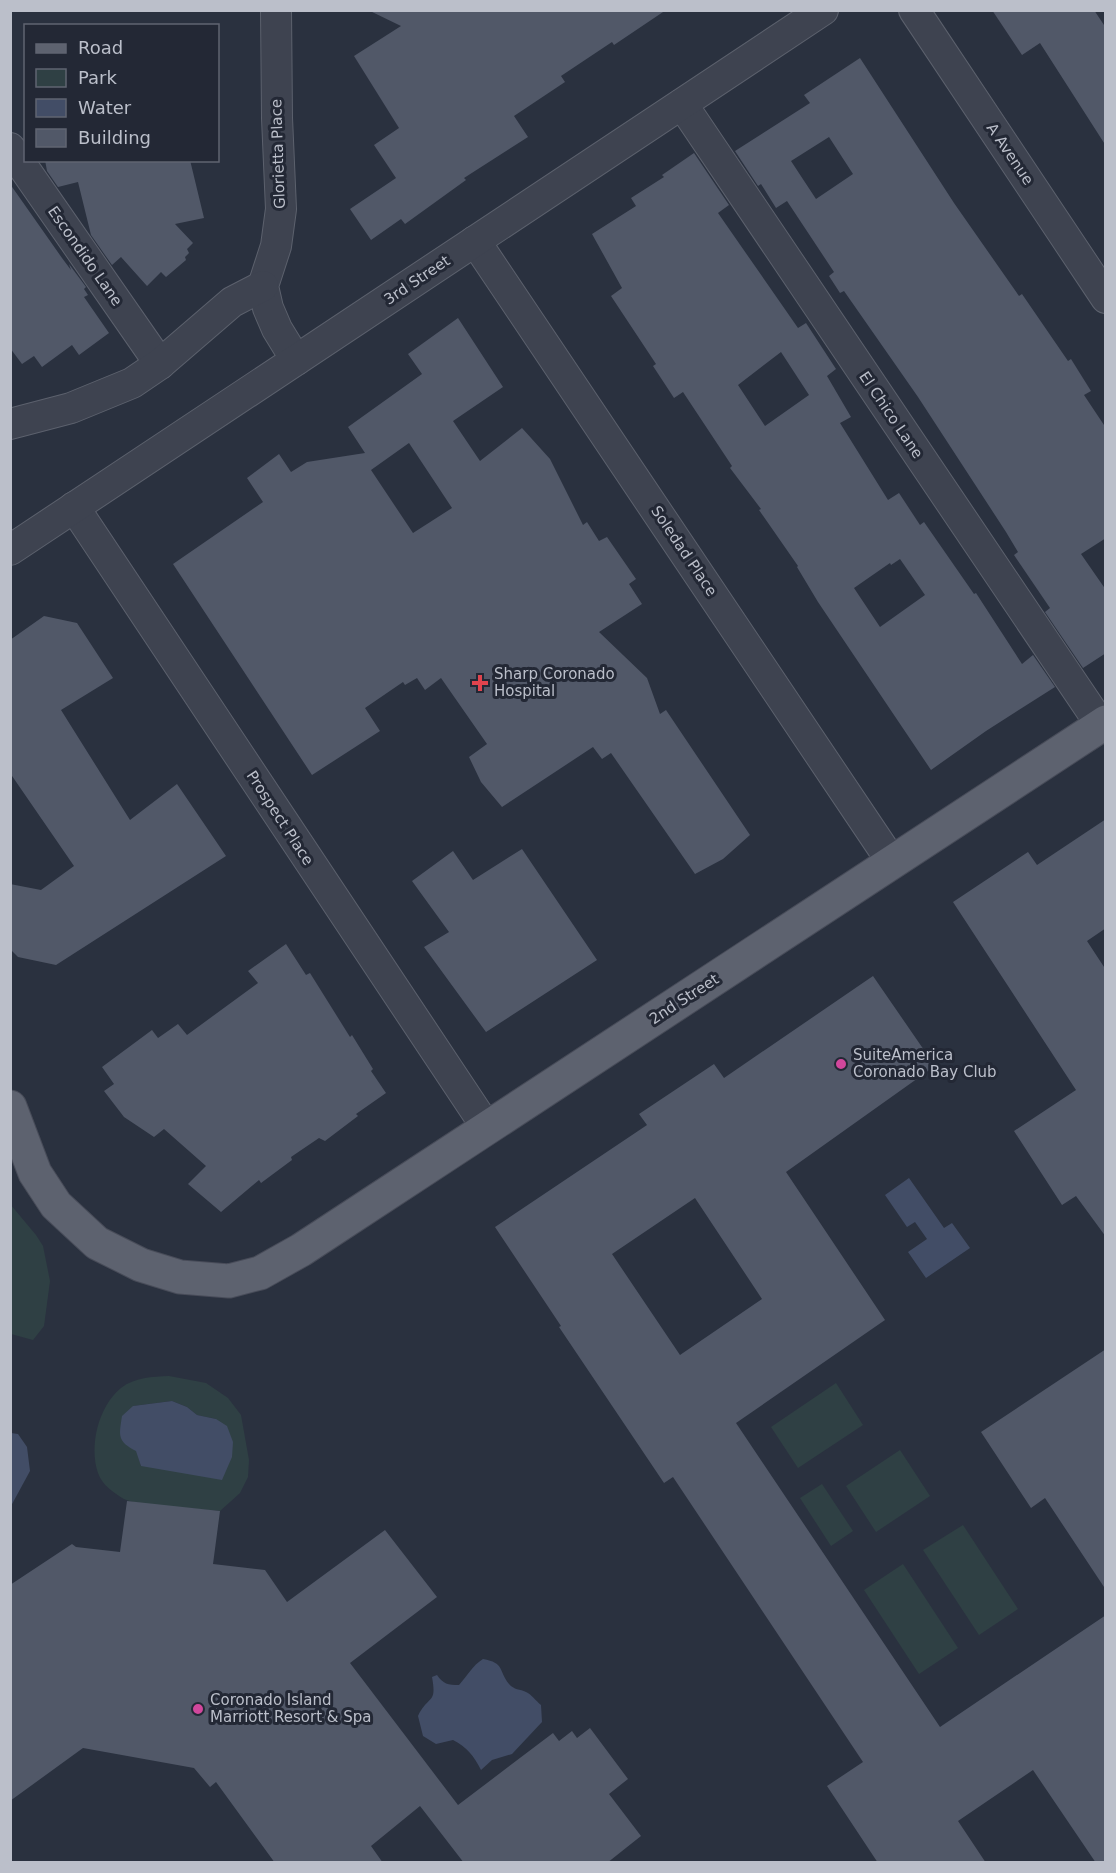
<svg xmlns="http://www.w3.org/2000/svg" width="1116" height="1873" font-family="'DejaVu Sans',sans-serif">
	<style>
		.green { fill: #2f4044; fill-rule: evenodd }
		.water { fill: #424d66 }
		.building { fill: #515868; fill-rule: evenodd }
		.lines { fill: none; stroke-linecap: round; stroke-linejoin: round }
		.minor-casing { stroke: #5c616d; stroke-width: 32 }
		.major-casing { stroke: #484c59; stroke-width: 35 }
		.minor { stroke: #3e4350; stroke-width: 30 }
		.major { stroke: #5d626f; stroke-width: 33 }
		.health-dot { fill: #e0444e; stroke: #232835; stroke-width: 2 }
		.hotel-dot { fill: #d1479c; stroke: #232835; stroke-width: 2 }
		.labels { text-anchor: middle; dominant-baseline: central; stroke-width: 6; stroke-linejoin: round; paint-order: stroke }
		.street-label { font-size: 15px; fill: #bbbfca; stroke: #232835 }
		.poi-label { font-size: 15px; fill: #bbbfca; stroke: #232835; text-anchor: start }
	</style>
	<rect width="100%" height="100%" fill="#2a313f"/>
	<g class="green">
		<path d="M 10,1204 L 36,1235 L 43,1246 L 50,1281 L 44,1326 L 33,1340 L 11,1334 Z"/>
		<path d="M 169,1376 L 206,1383 L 228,1398 L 241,1415 L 249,1460 L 248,1477 L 240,1493 L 220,1511 C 203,1509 134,1505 124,1499 C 114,1493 102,1485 98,1473 C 89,1446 98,1407 121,1388 C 135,1377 152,1377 169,1376 ZM 172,1401 L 187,1407 L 197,1415 L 216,1419 L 141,1466 L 137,1451 L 133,1406 Z"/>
		<path d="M 836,1383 L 863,1425 L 798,1468 L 771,1427 Z"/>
		<path d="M 900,1450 L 930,1496 L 876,1532 L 846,1486 Z"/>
		<path d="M 822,1484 L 853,1531 L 831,1546 L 800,1498 Z"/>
		<path d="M 963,1525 L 1018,1609 L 979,1635 L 923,1550 Z"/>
		<path d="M 903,1564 L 958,1648 L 919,1674 L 864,1590 Z"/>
	</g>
	<g class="water">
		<path d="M 909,1178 L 944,1228 L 952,1223 L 970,1248 L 926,1278 L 908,1252 L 927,1239 L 915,1222 L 907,1227 L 885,1195 Z"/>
		<path d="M 172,1401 L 187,1407 L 197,1415 L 216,1419 L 227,1426 L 233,1442 L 232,1457 L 222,1480 L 141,1466 L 136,1451 C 117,1441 119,1436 122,1416 L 133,1406 Z"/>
		<path d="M 11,1433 L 18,1434 L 27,1447 L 30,1471 L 11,1506 Z"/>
		<path d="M 483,1659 C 505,1663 498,1670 509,1684 C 514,1690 520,1689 526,1692 C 531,1694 536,1701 541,1705 L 542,1722 L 512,1754 L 492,1760 L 481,1770 C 474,1756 467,1747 453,1740 L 436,1744 L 423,1736 L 418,1716 C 429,1694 437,1705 432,1677 L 437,1675 C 443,1684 448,1685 459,1685 C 468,1675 472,1666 483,1659 Z"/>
	</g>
	<g class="building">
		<path d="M 368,10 L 666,10 L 614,45 L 612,42 L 561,76 L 565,82 L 514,116 L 528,137 L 464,178 L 466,180 L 405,224 L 401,219 L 371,240 L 350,209 L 396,178 L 374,145 L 399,128 L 354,56 L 401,26 Z"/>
		<path d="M 992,10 L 1094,10 L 1106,28 L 1106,146 L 1040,43 L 1022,55 Z"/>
		<path d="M 860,58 L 954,203 L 1019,296 L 1022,294 L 1068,361 L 1071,359 L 1091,391 L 1084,395 L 1106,428 L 1106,538 L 1081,554 L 1106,590 L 1106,653 L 1083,668 L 1045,612 L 1050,608 L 1014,555 L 1018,552 L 1006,532 L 918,397 L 844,291 L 840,293 L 829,276 L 834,272 L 787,201 L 776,208 L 761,184 L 758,186 L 735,151 L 810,103 L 804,95 ZM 829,137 L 853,174 L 816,199 L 791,161 Z"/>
		<path d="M 694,153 L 729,205 L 718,213 L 798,328 L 806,323 L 836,369 L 827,376 L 851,417 L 840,423 L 888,500 L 899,493 L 920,525 L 924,522 L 974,594 L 976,593 L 1022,664 L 1033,655 L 1055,687 L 986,731 L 931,770 L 818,602 L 797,567 L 798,566 L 759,510 L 761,509 L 730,468 L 732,466 L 683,392 L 674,398 L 653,366 L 656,364 L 611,296 L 622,288 L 592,234 L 636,206 L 631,198 L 664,177 L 662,175 ZM 781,352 L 809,395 L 765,426 L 738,385 ZM 900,559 L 925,595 L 880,627 L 854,588 L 890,563 L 891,565 Z"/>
		<path d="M 45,160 L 190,160 L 204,218 L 175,224 L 193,243 L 187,249 L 189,253 L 185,257 L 186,260 L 166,277 L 161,272 L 147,286 L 121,257 L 112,265 L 91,235 L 78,182 L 58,187 L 47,171 Z"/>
		<path d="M 10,184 L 62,258 L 71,270 L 69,264 L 86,287 L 84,289 L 88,295 L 84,297 L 109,333 L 79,355 L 72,345 L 42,367 L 34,356 L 22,364 L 10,348 Z"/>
		<path d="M 458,318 L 503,387 L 453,421 L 480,461 L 522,428 L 550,459 L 583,525 L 587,522 L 599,541 L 607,537 L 636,579 L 629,584 L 642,604 L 599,632 L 647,678 L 660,714 L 666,710 L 750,835 L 723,859 L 695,874 L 611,753 L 602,759 L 593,747 L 502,807 L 481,782 L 469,757 L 487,744 L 441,678 L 425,690 L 417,678 L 405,685 L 403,682 L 365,708 L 380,731 L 312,775 L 173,564 L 263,502 L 247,478 L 279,454 L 291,472 L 307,462 L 365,453 L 348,427 L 422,374 L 408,354 ZM 409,443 L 452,508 L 413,533 L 371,470 Z"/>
		<path d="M 44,616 L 77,623 L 113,678 L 61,710 L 130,820 L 177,784 L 226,856 L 56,965 L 18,957 L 10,949 L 10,884 L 41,890 L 74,866 L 10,773 L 10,640 Z"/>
		<path d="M 1106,819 L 1106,928 L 1087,941 L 1106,970 L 1106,1237 L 1076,1196 L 1062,1205 L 1014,1131 L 1076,1090 L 953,902 L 1028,852 L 1037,865 Z"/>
		<path d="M 522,849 L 597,960 L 486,1032 L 424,947 L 449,932 L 412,881 L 453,851 L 473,880 Z"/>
		<path d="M 286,944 L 306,975 L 310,973 L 350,1037 L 352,1035 L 373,1069 L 371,1071 L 386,1093 L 356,1114 L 358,1116 L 325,1141 L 319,1138 L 291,1157 L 292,1160 L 261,1183 L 259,1180 L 221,1212 L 188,1184 L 206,1166 L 164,1129 L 154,1137 L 124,1117 L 104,1091 L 114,1084 L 102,1067 L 152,1030 L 158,1038 L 178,1024 L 187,1035 L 258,983 L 248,971 Z"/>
		<path d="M 873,976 L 935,1066 L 786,1172 L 885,1320 L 736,1423 L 940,1727 L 1106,1615 L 1106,1863 L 1096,1863 L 1033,1770 L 958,1821 L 986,1863 L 878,1863 L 827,1786 L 863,1762 L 673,1477 L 664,1483 L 559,1327 L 561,1326 L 495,1227 L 647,1125 L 639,1114 L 714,1064 L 724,1078 ZM 695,1198 L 762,1299 L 680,1355 L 612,1254 Z"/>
		<path d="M 1106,1349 L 1106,1590 L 1045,1498 L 1031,1508 L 981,1432 Z"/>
		<path d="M 127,1501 L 220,1511 L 213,1564 L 265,1570 L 287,1602 L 385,1530 L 437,1597 L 350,1663 L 458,1805 L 553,1733 L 559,1741 L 572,1731 L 577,1738 L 590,1728 L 628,1779 L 609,1794 L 641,1836 L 607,1863 L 464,1863 L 420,1806 L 371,1846 L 383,1863 L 275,1863 L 216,1782 L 210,1787 L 194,1768 L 83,1748 L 10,1801 L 10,1585 L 72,1544 L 76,1547 L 120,1552 Z"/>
	</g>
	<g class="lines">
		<defs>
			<g id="minor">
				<path d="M 276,10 L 277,118 L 281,209 L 276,246 L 263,286 L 268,308 L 277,329 L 296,360"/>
				<path d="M 914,10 L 1106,298"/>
				<path d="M 682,104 L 1101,725"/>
				<path d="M 10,148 L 160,364"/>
				<path d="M 475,241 L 892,862"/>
				<path d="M 10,424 L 71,408 L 132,383 L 160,364 L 232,302 L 263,286"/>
				<path d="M 74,507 L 487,1128"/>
				<path d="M 10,550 L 823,10"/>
			</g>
			<path id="major" d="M 10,1107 L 35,1173 L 56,1205 L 97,1243 L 141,1265 L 180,1277 L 229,1281 L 260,1273 L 301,1250 L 1106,722"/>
		</defs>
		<use href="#minor" class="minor-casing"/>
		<use href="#major" class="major-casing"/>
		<use href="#minor" class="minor"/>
		<use href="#major" class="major"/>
	</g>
	<path class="health-dot" d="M477 674h6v6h6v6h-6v6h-6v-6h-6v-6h6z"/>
	<g class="hotel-dot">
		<circle cx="841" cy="1064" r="6"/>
		<circle cx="198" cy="1709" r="6"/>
	</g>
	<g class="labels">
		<g class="street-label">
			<text transform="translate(278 154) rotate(-92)">Glorietta Place</text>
			<text transform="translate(1010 154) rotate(56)">A Avenue</text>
			<text transform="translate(85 256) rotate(55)">Escondido Lane</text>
			<text transform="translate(417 280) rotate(-34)">3rd Street</text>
			<text transform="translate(891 415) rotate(56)">El Chico Lane</text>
			<text transform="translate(684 551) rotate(56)">Soledad Place</text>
			<text transform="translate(280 818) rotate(57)">Prospect Place</text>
			<text transform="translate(684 999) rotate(-33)">2nd Street</text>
		</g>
		<g class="poi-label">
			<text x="494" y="674">Sharp Coronado<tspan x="494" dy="17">Hospital</tspan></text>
			<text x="853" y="1055">SuiteAmerica<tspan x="853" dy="17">Coronado Bay Club</tspan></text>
			<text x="210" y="1700">Coronado Island<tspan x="210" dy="17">Marriott Resort &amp; Spa</tspan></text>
		</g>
	</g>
	<rect width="1116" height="1873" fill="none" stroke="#bbbfca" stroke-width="24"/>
	<rect x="24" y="24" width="195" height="138" fill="#232835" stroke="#606471" stroke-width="1.5"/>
	<rect x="36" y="44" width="30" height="9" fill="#5d626f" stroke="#606471" stroke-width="1.5"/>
	<text x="78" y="54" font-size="18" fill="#bbbfca">Road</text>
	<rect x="36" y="69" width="30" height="18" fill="#2f4044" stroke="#606471" stroke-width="1.5"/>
	<text x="78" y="84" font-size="18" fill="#bbbfca">Park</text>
	<rect x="36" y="99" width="30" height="18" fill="#424d66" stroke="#606471" stroke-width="1.5"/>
	<text x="78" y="114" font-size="18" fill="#bbbfca">Water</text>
	<rect x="36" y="129" width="30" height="18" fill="#515868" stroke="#606471" stroke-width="1.5"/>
	<text x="78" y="144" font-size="18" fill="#bbbfca">Building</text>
</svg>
